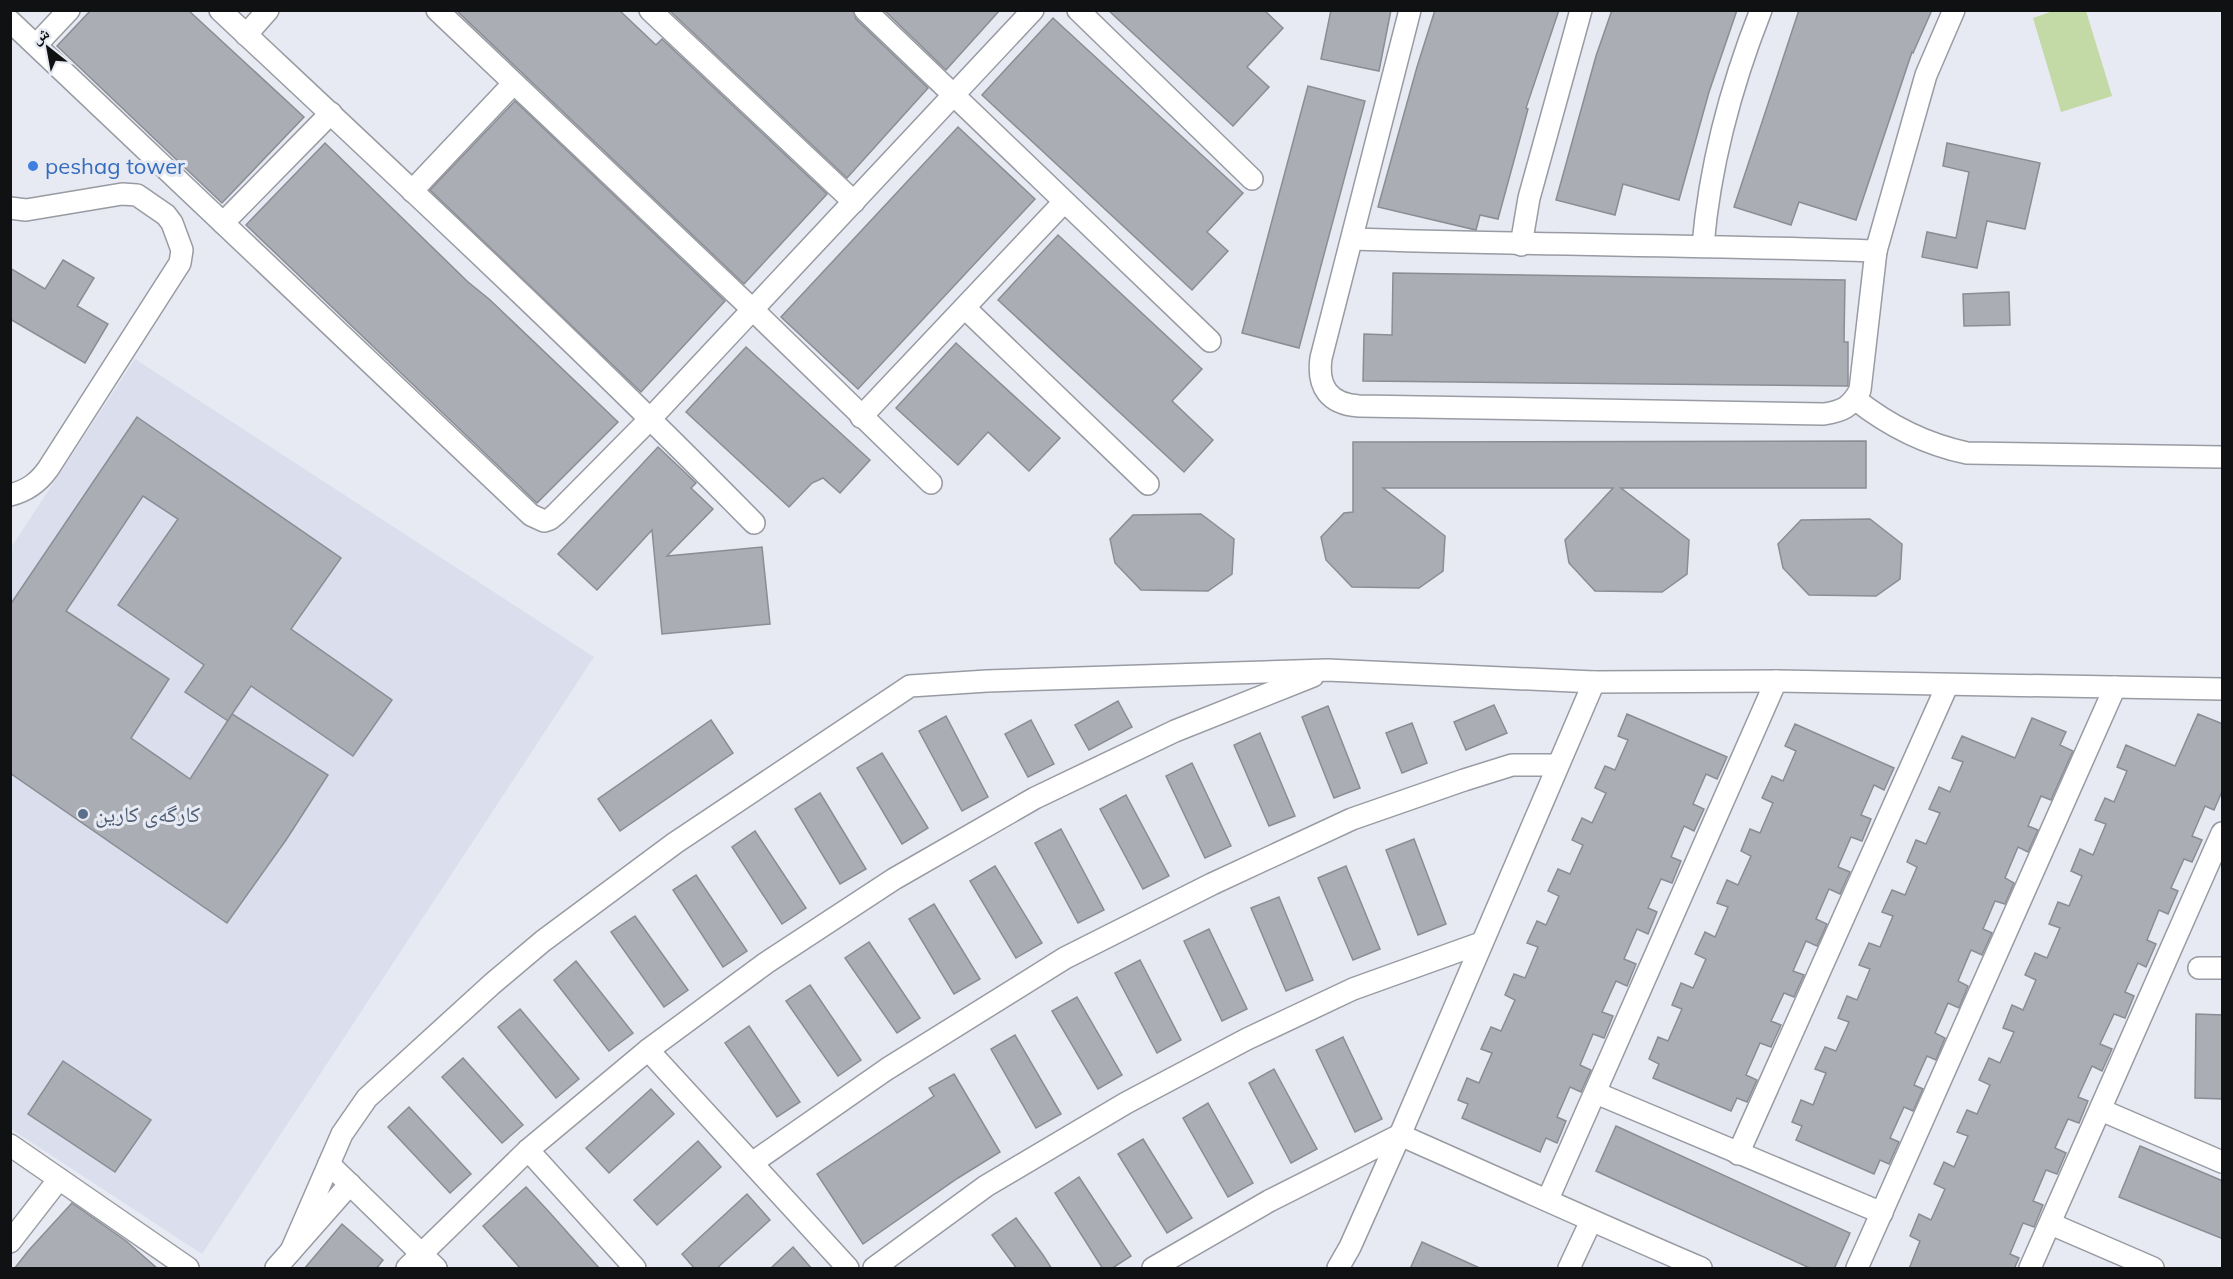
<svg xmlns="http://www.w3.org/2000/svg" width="2233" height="1279" font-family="Mulish,'Noto Naskh Arabic',sans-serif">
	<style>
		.built { fill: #dadeed }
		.green { fill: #c3d9a6 }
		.building { fill: #abadb4; stroke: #8b8d94; stroke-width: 1.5; fill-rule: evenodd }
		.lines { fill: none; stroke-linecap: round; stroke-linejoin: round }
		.minor-casing { stroke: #999ba3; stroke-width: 24 }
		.minor { stroke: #fff; stroke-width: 21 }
		.shop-dot { fill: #3f7fe0; stroke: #e7eaf2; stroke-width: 2 }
		.service-dot { fill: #5c6f8a; stroke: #e7eaf2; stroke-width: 2 }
		.labels { text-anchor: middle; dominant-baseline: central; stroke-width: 6; stroke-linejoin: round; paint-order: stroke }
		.shop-label { font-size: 22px; fill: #366cbe; stroke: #e7eaf2; text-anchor: start }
		.service-label { font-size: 22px; fill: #4e5e75; stroke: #e7eaf2; text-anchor: start }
	</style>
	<rect width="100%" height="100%" fill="#e7eaf2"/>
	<path class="built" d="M 135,359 L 594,657 L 202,1254 L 11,1129 L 10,549 Z"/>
	<path class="green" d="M 2056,10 L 2086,11 L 2112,96 L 2061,112 L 2033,18 Z"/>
	<g class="building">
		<path d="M 91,10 L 188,10 L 304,117 L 222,203 L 57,46 Z"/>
		<path d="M 456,10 L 619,10 L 656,45 L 662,39 L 827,194 L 744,284 Z"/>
		<path d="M 669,10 L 853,10 L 856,19 L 928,88 L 847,178 Z"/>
		<path d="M 884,10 L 1000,10 L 946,70 Z"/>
		<path d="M 1108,10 L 1264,10 L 1283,28 L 1247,67 L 1269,87 L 1233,126 Z"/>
		<path d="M 1331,10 L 1391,10 L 1379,71 L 1321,59 Z"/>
		<path d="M 1435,10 L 1559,10 L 1526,108 L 1528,109 L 1498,219 L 1480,215 L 1476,230 L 1378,207 L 1417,67 Z"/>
		<path d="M 1612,10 L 1737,10 L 1709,92 L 1679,200 L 1623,184 L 1615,215 L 1556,200 L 1596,56 Z"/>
		<path d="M 1799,10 L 1932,10 L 1913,53 L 1912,52 L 1856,220 L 1799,202 L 1791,225 L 1734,207 Z"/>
		<path d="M 1053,18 L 1243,193 L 1207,232 L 1228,251 L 1192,290 L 982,95 Z"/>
		<path d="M 1308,86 L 1365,101 L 1299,348 L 1242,333 Z"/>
		<path d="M 515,101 L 725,301 L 641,392 L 430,190 Z"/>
		<path d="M 958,127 L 1035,199 L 858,389 L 781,317 Z"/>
		<path d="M 325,143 L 468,282 L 489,299 L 618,422 L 537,503 L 246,225 Z"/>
		<path d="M 1947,143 L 2040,163 L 2025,229 L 1987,221 L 1977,268 L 1922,257 L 1927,232 L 1956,238 L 1969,172 L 1943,166 Z"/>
		<path d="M 1058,235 L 1202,369 L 1172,401 L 1213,440 L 1184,472 L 998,300 Z"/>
		<path d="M 63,260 L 94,278 L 77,306 L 108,324 L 85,363 L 10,319 L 10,268 L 45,289 Z"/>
		<path d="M 1393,273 L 1845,280 L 1844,342 L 1848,342 L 1848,386 L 1363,381 L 1364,334 L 1392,335 Z"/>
		<path d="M 2009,292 L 2010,325 L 1964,326 L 1963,294 Z"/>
		<path d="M 956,343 L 1060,438 L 1029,471 L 988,432 L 958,465 L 896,408 Z"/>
		<path d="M 746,347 L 870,460 L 840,493 L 823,478 L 812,483 L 789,507 L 686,412 Z"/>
		<path d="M 137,417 L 341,558 L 291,629 L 392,700 L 353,756 L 251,686 L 232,714 L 328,775 L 286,840 L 227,923 L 10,773 L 10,605 ZM 143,496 L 178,519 L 118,605 L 204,665 L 185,692 L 228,721 L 232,714 L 190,779 L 131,738 L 169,679 L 66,611 Z"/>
		<path d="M 1866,441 L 1866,488 L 1621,488 L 1689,540 L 1687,574 L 1662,592 L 1595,591 L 1569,563 L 1565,540 L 1613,488 L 1383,488 L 1445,536 L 1443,571 L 1419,588 L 1352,587 L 1326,560 L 1321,537 L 1344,513 L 1353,512 L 1353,442 Z"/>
		<path d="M 658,447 L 696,483 L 691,488 L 713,509 L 667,556 L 762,547 L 770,624 L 662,634 L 652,530 L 597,590 L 558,554 Z"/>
		<path d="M 1201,514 L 1234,539 L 1232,574 L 1208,591 L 1141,590 L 1115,563 L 1110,539 L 1133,515 Z"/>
		<path d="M 1870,519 L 1902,544 L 1900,579 L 1876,596 L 1809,595 L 1783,568 L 1778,544 L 1801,520 Z"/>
		<path d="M 1118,701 L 1132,727 L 1089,750 L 1075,725 Z"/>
		<path d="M 1494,705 L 1507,733 L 1466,750 L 1454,722 Z"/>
		<path d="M 1328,706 L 1360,788 L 1334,798 L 1302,717 Z"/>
		<path d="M 1627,714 L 1727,757 L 1717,779 L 1706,774 L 1693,804 L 1704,809 L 1694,831 L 1684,826 L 1671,857 L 1681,861 L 1672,883 L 1661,879 L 1648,908 L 1657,912 L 1648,934 L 1637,929 L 1624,959 L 1636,964 L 1627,986 L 1616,981 L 1602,1012 L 1613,1016 L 1604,1038 L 1593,1034 L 1580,1065 L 1591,1070 L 1581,1092 L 1570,1087 L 1557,1117 L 1566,1121 L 1557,1143 L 1546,1138 L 1540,1152 L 1462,1118 L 1468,1104 L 1458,1100 L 1467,1078 L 1479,1083 L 1492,1053 L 1481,1049 L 1491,1027 L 1501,1031 L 1515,1000 L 1505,995 L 1514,974 L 1525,978 L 1538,947 L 1527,943 L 1537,921 L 1546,925 L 1559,896 L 1548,891 L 1558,869 L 1570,874 L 1583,845 L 1572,840 L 1582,818 L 1592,823 L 1606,793 L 1595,788 L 1605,766 L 1615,770 L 1628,740 L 1618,736 Z"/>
		<path d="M 2198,714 L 2223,724 L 2223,789 L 2214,810 L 2205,806 L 2192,836 L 2202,840 L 2192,862 L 2184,859 L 2171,888 L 2178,891 L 2168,914 L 2159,910 L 2147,940 L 2156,944 L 2146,967 L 2138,963 L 2125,992 L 2134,996 L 2125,1018 L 2114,1014 L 2100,1044 L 2112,1049 L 2102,1071 L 2092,1066 L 2078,1097 L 2088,1101 L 2079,1123 L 2068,1119 L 2055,1148 L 2066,1153 L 2057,1174 L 2046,1170 L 2033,1201 L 2043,1205 L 2034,1227 L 2023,1223 L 2010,1254 L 2019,1258 L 2014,1269 L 1909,1269 L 1920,1241 L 1910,1236 L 1919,1214 L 1931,1220 L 1945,1189 L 1934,1184 L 1944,1162 L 1954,1167 L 1968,1136 L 1957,1132 L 1967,1110 L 1977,1114 L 1990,1085 L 1979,1080 L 1989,1058 L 2000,1063 L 2014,1032 L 2003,1028 L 2012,1005 L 2023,1010 L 2036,980 L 2025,975 L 2035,953 L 2047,958 L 2060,928 L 2049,924 L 2058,902 L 2069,906 L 2082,876 L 2071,871 L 2080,849 L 2093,855 L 2106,824 L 2095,820 L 2105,798 L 2114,802 L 2127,771 L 2117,767 L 2126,745 L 2175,766 Z"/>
		<path d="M 946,716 L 988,797 L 962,811 L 919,731 Z"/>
		<path d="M 2032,718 L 2066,732 L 2060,745 L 2073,751 L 2051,800 L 2041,796 L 2028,826 L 2038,830 L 2028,852 L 2018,847 L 2005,878 L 2014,883 L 2005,904 L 1995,901 L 1983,929 L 1992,933 L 1982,955 L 1971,950 L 1958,981 L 1968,986 L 1959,1008 L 1948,1003 L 1935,1033 L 1945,1038 L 1936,1060 L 1927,1056 L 1914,1085 L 1923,1089 L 1913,1111 L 1904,1107 L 1890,1138 L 1899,1142 L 1889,1164 L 1880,1160 L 1874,1174 L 1796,1140 L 1802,1126 L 1792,1122 L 1801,1100 L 1813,1105 L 1826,1073 L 1815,1069 L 1825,1047 L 1836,1051 L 1849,1022 L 1838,1018 L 1847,996 L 1857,1000 L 1870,969 L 1859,965 L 1869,943 L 1880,947 L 1893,916 L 1882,912 L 1892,890 L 1905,895 L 1917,867 L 1907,862 L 1916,840 L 1926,844 L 1940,813 L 1929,809 L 1939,787 L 1950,792 L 1963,762 L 1952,758 L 1962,736 L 2015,758 Z"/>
		<path d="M 711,720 L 733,753 L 620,831 L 598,799 Z"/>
		<path d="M 1031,720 L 1054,764 L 1028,777 L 1005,734 Z"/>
		<path d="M 1412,723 L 1427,763 L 1402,773 L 1386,733 Z"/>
		<path d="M 1795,724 L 1894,768 L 1884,790 L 1874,785 L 1861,815 L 1871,819 L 1862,841 L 1851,837 L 1838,867 L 1850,872 L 1840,894 L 1829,889 L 1816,919 L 1827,924 L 1817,946 L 1806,941 L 1793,971 L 1804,975 L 1794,997 L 1784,993 L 1771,1021 L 1781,1025 L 1771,1047 L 1760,1043 L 1746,1075 L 1757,1080 L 1747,1102 L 1737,1098 L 1731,1111 L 1653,1078 L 1659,1064 L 1649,1059 L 1658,1037 L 1668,1041 L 1682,1009 L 1672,1005 L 1681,983 L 1693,988 L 1706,959 L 1695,954 L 1705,932 L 1715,937 L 1728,907 L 1717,903 L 1727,880 L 1738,885 L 1751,856 L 1741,851 L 1750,829 L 1760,833 L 1773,803 L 1762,798 L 1772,776 L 1783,781 L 1796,751 L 1785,746 Z"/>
		<path d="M 1260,733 L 1295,816 L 1269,826 L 1234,745 Z"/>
		<path d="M 882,753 L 928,828 L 902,844 L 857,768 Z"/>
		<path d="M 1192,763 L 1231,846 L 1205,858 L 1166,776 Z"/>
		<path d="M 820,793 L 866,869 L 840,884 L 795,809 Z"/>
		<path d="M 1126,795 L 1169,876 L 1143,889 L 1100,809 Z"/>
		<path d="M 1061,829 L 1104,910 L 1078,923 L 1035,843 Z"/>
		<path d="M 755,831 L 806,908 L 782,924 L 732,847 Z"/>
		<path d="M 1414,839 L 1446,924 L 1418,935 L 1386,850 Z"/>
		<path d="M 995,866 L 1042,943 L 1016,958 L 970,881 Z"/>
		<path d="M 1346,866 L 1380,949 L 1353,960 L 1318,878 Z"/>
		<path d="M 696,875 L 747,951 L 723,967 L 673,890 Z"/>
		<path d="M 1279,897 L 1313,980 L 1286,991 L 1251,908 Z"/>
		<path d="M 934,904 L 980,979 L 954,994 L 909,919 Z"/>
		<path d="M 635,916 L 688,990 L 664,1007 L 611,932 Z"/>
		<path d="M 1209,929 L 1247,1009 L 1222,1021 L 1184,941 Z"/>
		<path d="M 869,942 L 920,1018 L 897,1033 L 845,958 Z"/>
		<path d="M 1140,960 L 1181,1040 L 1157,1053 L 1115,973 Z"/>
		<path d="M 576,961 L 633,1033 L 609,1051 L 554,980 Z"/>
		<path d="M 810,985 L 861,1060 L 838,1076 L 786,1001 Z"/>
		<path d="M 1077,997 L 1122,1075 L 1098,1089 L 1052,1011 Z"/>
		<path d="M 520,1009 L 579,1079 L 556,1098 L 498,1027 Z"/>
		<path d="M 2196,1014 L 2223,1015 L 2223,1099 L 2195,1098 Z"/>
		<path d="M 749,1026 L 800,1102 L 777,1117 L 725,1043 Z"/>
		<path d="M 1015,1035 L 1061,1114 L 1036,1128 L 991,1049 Z"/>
		<path d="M 1343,1037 L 1382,1119 L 1355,1132 L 1316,1050 Z"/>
		<path d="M 463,1058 L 523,1125 L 502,1143 L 442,1077 Z"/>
		<path d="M 63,1061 L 151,1120 L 115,1172 L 28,1114 Z"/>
		<path d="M 1274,1069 L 1317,1149 L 1291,1163 L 1249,1083 Z"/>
		<path d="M 954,1074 L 1000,1152 L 958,1178 L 863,1244 L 817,1174 L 934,1096 L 929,1088 Z"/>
		<path d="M 651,1089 L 674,1114 L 609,1173 L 586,1148 Z"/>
		<path d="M 1208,1103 L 1253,1183 L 1228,1197 L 1183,1118 Z"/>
		<path d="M 409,1107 L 471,1174 L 450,1193 L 388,1127 Z"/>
		<path d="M 1616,1126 L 1850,1233 L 1834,1269 L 1812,1269 L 1596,1171 Z"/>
		<path d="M 1143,1139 L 1192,1218 L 1167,1233 L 1118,1154 Z"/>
		<path d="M 698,1141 L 721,1167 L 657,1225 L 634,1200 Z"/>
		<path d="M 2140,1146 L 2223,1181 L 2223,1239 L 2119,1197 Z"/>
		<path d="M 1079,1177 L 1131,1256 L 1111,1269 L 1103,1269 L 1055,1193 Z"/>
		<path d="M 526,1187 L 550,1213 L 600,1269 L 521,1269 L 483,1226 Z"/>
		<path d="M 747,1194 L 770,1220 L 716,1269 L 695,1269 L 682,1254 Z"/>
		<path d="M 72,1203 L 126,1241 L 158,1269 L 14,1269 L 29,1250 Z"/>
		<path d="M 1016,1218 L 1043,1255 L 1052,1269 L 1017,1269 L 992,1235 Z"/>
		<path d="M 342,1224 L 383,1260 L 376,1269 L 304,1269 Z"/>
		<path d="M 1422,1242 L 1482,1269 L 1410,1269 Z"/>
		<path d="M 793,1247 L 812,1269 L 770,1269 Z"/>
	</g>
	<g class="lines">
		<defs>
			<g id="minor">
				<path d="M 220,10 C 400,179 581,347 754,523"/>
				<path d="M 437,10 L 752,309 L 931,483"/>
				<path d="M 650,10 L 854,202"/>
				<path d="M 865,10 L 1210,341"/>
				<path d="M 1078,10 L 1252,179"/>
				<path d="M 1410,10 L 1321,358 C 1317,387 1329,404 1359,406 L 1824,414 C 1843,411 1851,407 1860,390 L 1876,251 L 1926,75 L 1954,10"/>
				<path d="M 10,21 L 531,515 L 544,521 L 550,519 L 556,514 L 651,418 L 1033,10"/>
				<path d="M 246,35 L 268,10"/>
				<path d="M 36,45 L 69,10"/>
				<path d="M 412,191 L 513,84"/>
				<path d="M 10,208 L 26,210 L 122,194 L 137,195 L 166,215 L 172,223 L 182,250 L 180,263 L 48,469 C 38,483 27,491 10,495"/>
				<path d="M 223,223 L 331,113"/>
				<path d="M 1352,239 C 1527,245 1702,245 1876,251"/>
				<path d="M 1521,245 L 1529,198 L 1581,10"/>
				<path d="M 1703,245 C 1710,164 1731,86 1761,10"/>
				<path d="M 965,308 L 1148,484"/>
				<path d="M 1855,399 C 1889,426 1924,444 1967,453 L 2222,457"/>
				<path d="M 861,417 L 1064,202"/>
				<path d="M 2199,968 L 2222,968"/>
				<path d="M 648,1050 L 848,1268"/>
				<path d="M 1596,1093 L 1882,1213"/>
				<path d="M 2101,1110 L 2222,1162"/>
				<path d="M 10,1145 L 188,1268"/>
				<path d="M 528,1150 L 635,1268"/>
				<path d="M 1738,1154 L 1947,686"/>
				<path d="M 752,1163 L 887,1069 L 1065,958 L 1212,884 L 1352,819 L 1464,780 L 1512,765 L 1557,765"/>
				<path d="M 329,1164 L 436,1268"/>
				<path d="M 1548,1199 L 1776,681"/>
				<path d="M 2051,1224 L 2153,1268"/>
				<path d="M 10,1242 L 59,1179"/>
				<path d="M 291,1251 L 342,1134 L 367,1098 L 492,984 L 543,941 L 675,843 L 910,686 L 987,681 L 1327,670 L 1594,682 L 1776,681 L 2222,689"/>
				<path d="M 276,1268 L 350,1184"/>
				<path d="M 407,1268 L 528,1150 L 648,1050 L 766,963 L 894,879 L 1035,798 L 1175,731 L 1313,676"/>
				<path d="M 874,1268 L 986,1186 L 1126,1103 L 1247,1039 L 1353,989 L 1481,943"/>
				<path d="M 1153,1268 L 1269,1201 L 1400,1135 C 1500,1179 1600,1225 1701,1268"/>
				<path d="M 1338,1268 L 1350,1247 L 1400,1135 L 1594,682"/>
				<path d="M 1569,1268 L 1591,1221"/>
				<path d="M 1857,1268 L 2115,687"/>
				<path d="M 2030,1268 L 2222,833"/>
			</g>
		</defs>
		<use href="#minor" class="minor-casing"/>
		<use href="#minor" class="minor"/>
	</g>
	<circle class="shop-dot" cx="33" cy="166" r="6"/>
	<circle class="service-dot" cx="83" cy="814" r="6"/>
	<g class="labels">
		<g class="shop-label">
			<text x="45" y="166">peshag tower</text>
		</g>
		<g class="service-label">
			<text x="95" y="814">کارگەی کارین</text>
		</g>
	</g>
	<rect width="2233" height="1279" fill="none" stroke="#101113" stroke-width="24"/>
	<g transform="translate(48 48) rotate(329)" stroke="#e7eaf2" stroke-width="4.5" paint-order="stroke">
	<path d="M0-4.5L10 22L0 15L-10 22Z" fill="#101113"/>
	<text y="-9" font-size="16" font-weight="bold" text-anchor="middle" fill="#101113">ش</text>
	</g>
</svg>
